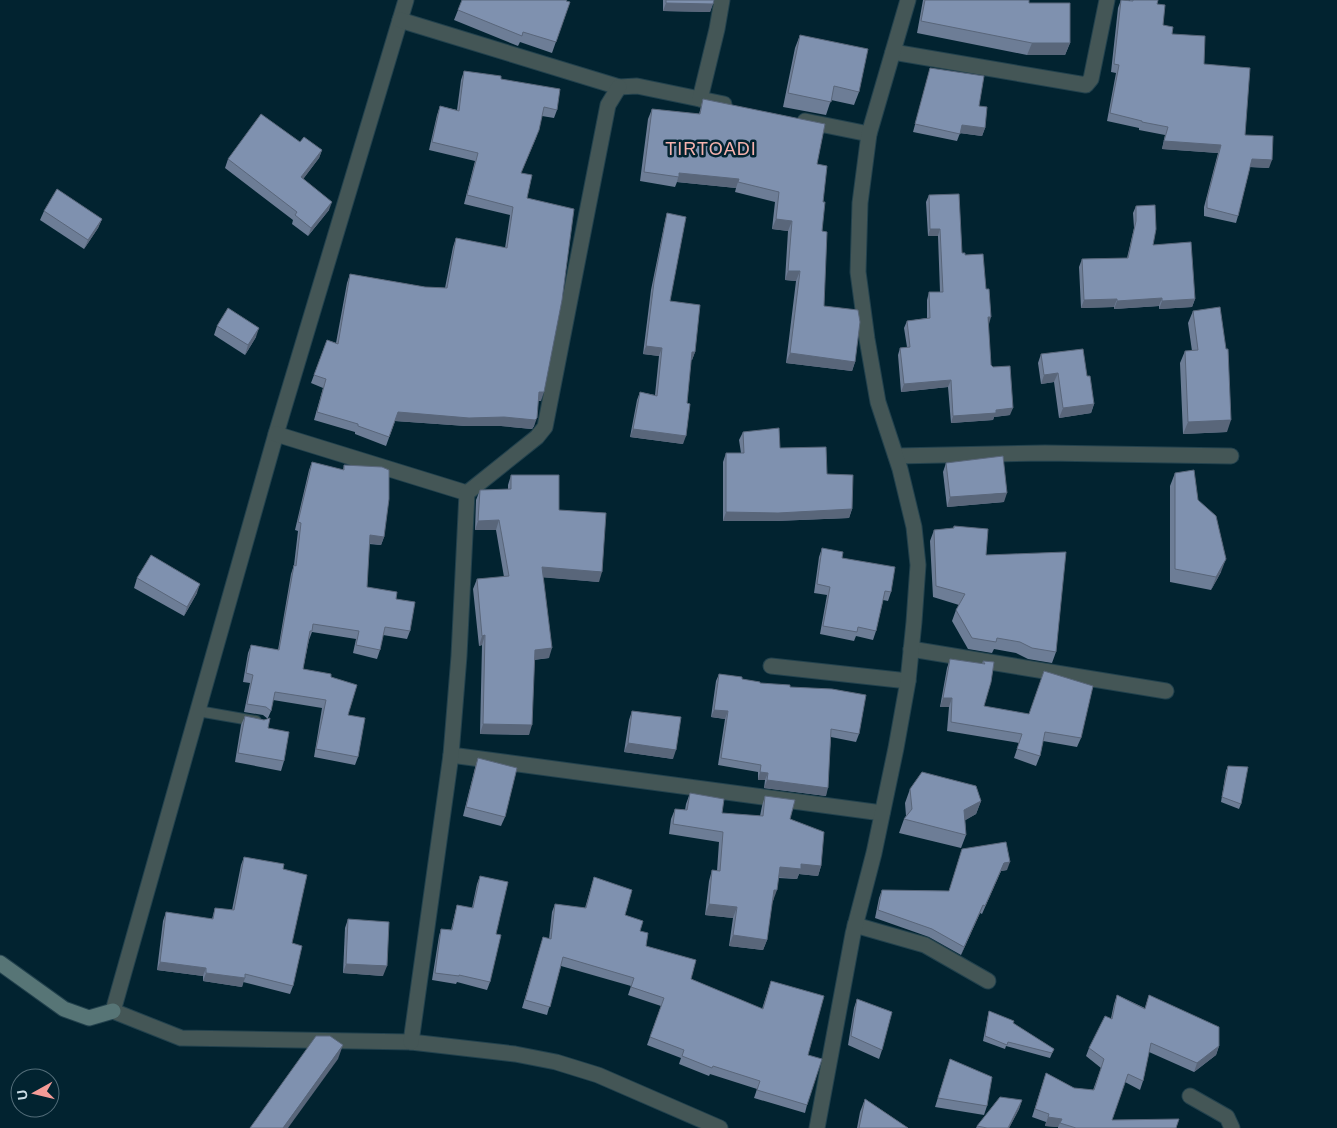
<svg xmlns="http://www.w3.org/2000/svg" width="1337" height="1128" font-family="Helvetica,sans-serif">
	<style>
		.lines { fill: none; stroke-linecap: round; stroke-linejoin: round }
		.lane-casing { stroke: #22414d; stroke-width: 12 }
		.street-casing { stroke: #22414d; stroke-width: 17 }
		.secondary-casing { stroke: #22414d; stroke-width: 17 }
		.lane { stroke: #445656; stroke-width: 10 }
		.street { stroke: #445656; stroke-width: 15 }
		.secondary { stroke: #577576; stroke-width: 15 }
		.wall { fill: #6d7d96 }
		.shaded-wall { fill: #59667a }
		.building { fill: #7f91af; stroke: #59667a }
		.labels { text-anchor: middle; dominant-baseline: central; stroke-width: 5; stroke-linejoin: round; paint-order: stroke }
		.quarter-label { font-size: 18px; letter-spacing: 1px; fill: #f6b2ad; stroke: #022330 }
	</style>
	<rect width="100%" height="100%" fill="#022330"/>
	<g class="lines">
		<defs>
			<path id="lane" d="M 198,711 L 256,721"/>
			<g id="street">
				<path d="M 406,0 L 276,434 L 113,1011 L 181,1038 L 411,1042 L 515,1054 L 556,1062 L 598,1075 L 720,1128"/>
				<path d="M 400,20 L 619,87 L 637,86 L 724,104"/>
				<path d="M 893,52 L 1086,85 L 1091,79 L 1107,0"/>
				<path d="M 700,99 L 717,29 L 722,0"/>
				<path d="M 805,121 L 869,134"/>
				<path d="M 276,434 L 467,493"/>
				<path d="M 896,456 L 1045,453 L 1231,456"/>
				<path d="M 911,649 L 1166,691"/>
				<path d="M 771,666 L 908,681"/>
				<path d="M 451,755 L 882,813"/>
				<path d="M 855,925 L 925,945 L 988,981"/>
				<path d="M 411,1042 L 451,755 L 459,656 L 467,493 L 537,437 L 545,427 L 608,105 L 619,87"/>
				<path d="M 1190,1096 L 1227,1117 L 1232,1128"/>
				<path d="M 817,1128 L 853,934 L 874,853 L 896,748 L 908,681 L 914,622 L 918,565 L 914,527 L 900,469 L 878,402 L 867,339 L 858,272 L 860,203 L 869,134 L 908,0"/>
			</g>
			<path id="secondary" d="M 0,963 L 64,1009 L 89,1018 L 113,1011"/>
		</defs>
		<use href="#lane" class="lane-casing"/>
		<use href="#street" class="street-casing"/>
		<use href="#secondary" class="secondary-casing"/>
		<use href="#lane" class="lane"/>
		<use href="#street" class="street"/>
		<use href="#secondary" class="secondary"/>
	</g>
	<g class="wall">
		<path d="M 462,0 L 566,1 L 570,2 L 552,53 L 520,42 L 518,46 L 454,20 Z"/>
		<path d="M 663,0 L 714,0 L 710,12 L 663,11 Z"/>
		<path d="M 923,0 L 1029,0 L 1029,3 L 1070,43 L 1065,55 L 1027,55 L 917,33 Z"/>
		<path d="M 1121,0 L 1130,1 L 1130,0 L 1158,0 L 1157,4 L 1163,25 L 1204,64 L 1245,135 L 1269,168 L 1250,167 L 1238,216 L 1236,223 L 1204,216 L 1204,207 L 1218,153 L 1162,149 L 1165,135 L 1139,130 L 1139,128 L 1107,121 L 1116,73 L 1111,72 L 1118,8 Z"/>
		<path d="M 800,35 L 859,92 L 854,105 L 831,100 L 826,115 L 783,107 L 795,48 Z"/>
		<path d="M 930,68 L 979,106 L 985,128 L 982,136 L 960,133 L 957,141 L 913,132 L 928,76 Z"/>
		<path d="M 464,71 L 501,79 L 557,110 L 554,118 L 542,116 L 536,138 L 521,173 L 527,198 L 541,401 L 538,401 L 534,426 L 532,429 L 501,426 L 466,426 L 395,421 L 386,446 L 355,434 L 355,432 L 314,420 L 323,388 L 311,383 L 327,340 L 336,343 L 347,283 L 350,274 L 425,287 L 445,288 L 453,247 L 456,238 L 505,248 L 510,215 L 464,204 L 475,161 L 429,150 L 437,115 L 440,106 L 457,110 L 461,80 Z"/>
		<path d="M 703,99 L 817,164 L 823,202 L 822,231 L 824,306 L 855,362 L 852,371 L 786,363 L 796,281 L 785,280 L 788,231 L 772,229 L 775,202 L 735,192 L 736,188 L 677,182 L 675,187 L 640,181 L 648,119 L 652,109 L 699,114 Z"/>
		<path d="M 300,142 L 322,150 L 319,158 L 303,179 L 329,210 L 308,236 L 292,224 L 293,220 L 225,168 L 228,159 Z"/>
		<path d="M 929,195 L 962,253 L 965,255 L 988,324 L 991,365 L 1010,415 L 994,417 L 993,420 L 951,423 L 948,387 L 901,392 L 898,355 L 900,348 L 907,347 L 904,328 L 907,321 L 927,318 L 927,300 L 929,292 L 940,292 L 938,236 L 928,236 L 926,202 Z"/>
		<path d="M 1136,206 L 1153,245 L 1195,299 L 1192,307 L 1159,309 L 1159,306 L 1114,309 L 1114,307 L 1081,308 L 1079,267 L 1082,259 L 1127,258 L 1134,228 L 1133,213 Z"/>
		<path d="M 44,211 L 102,219 L 98,228 L 84,249 L 40,220 Z"/>
		<path d="M 667,213 L 670,301 L 695,352 L 692,360 L 691,360 L 683,444 L 630,437 L 637,400 L 640,392 L 655,395 L 659,356 L 643,354 L 651,290 L 665,221 Z"/>
		<path d="M 1193,311 L 1227,432 L 1183,434 L 1180,363 L 1185,351 L 1192,351 L 1188,323 Z"/>
		<path d="M 217,326 L 256,337 L 245,355 L 214,335 Z"/>
		<path d="M 1041,354 L 1094,404 L 1091,413 L 1059,418 L 1054,382 L 1041,384 L 1038,363 Z"/>
		<path d="M 743,432 L 780,448 L 827,474 L 852,509 L 849,518 L 775,521 L 723,521 L 723,462 L 726,453 L 741,453 L 739,440 Z"/>
		<path d="M 312,462 L 343,470 L 344,465 L 384,537 L 381,545 L 369,544 L 367,587 L 396,599 L 410,631 L 407,639 L 383,635 L 380,650 L 377,659 L 353,653 L 356,639 L 312,632 L 309,640 L 303,669 L 331,677 L 348,715 L 358,757 L 355,765 L 314,757 L 322,708 L 273,700 L 271,711 L 268,718 L 268,728 L 284,761 L 281,771 L 235,762 L 241,725 L 245,716 L 264,720 L 268,719 L 263,715 L 244,712 L 250,683 L 243,682 L 248,653 L 251,645 L 278,650 L 291,574 L 294,565 L 298,531 L 295,530 L 309,470 Z"/>
		<path d="M 946,463 L 1004,502 L 947,507 L 943,472 Z"/>
		<path d="M 1175,473 L 1198,500 L 1221,572 L 1211,590 L 1170,582 L 1170,486 Z"/>
		<path d="M 511,475 L 559,510 L 599,582 L 543,577 L 549,658 L 534,660 L 529,735 L 480,734 L 482,645 L 479,646 L 473,589 L 477,579 L 504,577 L 496,530 L 475,530 L 476,500 L 480,490 L 508,490 L 508,485 Z"/>
		<path d="M 954,526 L 986,555 L 1056,652 L 1052,663 L 1028,659 L 1016,653 L 994,649 L 992,653 L 968,649 L 952,621 L 956,610 L 959,605 L 933,597 L 930,541 L 934,530 L 953,528 Z"/>
		<path d="M 822,548 L 842,558 L 891,592 L 888,601 L 883,600 L 876,631 L 873,640 L 856,636 L 854,641 L 820,634 L 827,595 L 814,593 L 819,557 Z"/>
		<path d="M 137,578 L 197,593 L 184,616 L 134,588 Z"/>
		<path d="M 950,659 L 982,664 L 983,661 L 994,662 L 984,706 L 1081,738 L 1077,747 L 1043,741 L 1040,756 L 1036,766 L 1014,758 L 1019,743 L 947,731 L 949,707 L 940,707 L 947,668 Z"/>
		<path d="M 719,674 L 760,683 L 790,687 L 859,734 L 856,742 L 831,737 L 826,796 L 764,788 L 765,780 L 758,780 L 758,772 L 718,765 L 725,719 L 711,717 L 716,681 Z"/>
		<path d="M 632,711 L 673,759 L 624,752 L 629,720 Z"/>
		<path d="M 478,758 L 505,817 L 501,826 L 463,816 L 475,768 Z"/>
		<path d="M 1228,766 L 1241,804 L 1239,809 L 1221,802 L 1226,771 Z"/>
		<path d="M 910,789 L 981,801 L 976,814 L 965,820 L 966,835 L 961,848 L 899,833 L 904,819 L 906,816 L 905,803 Z"/>
		<path d="M 690,793 L 722,813 L 760,816 L 762,806 L 765,796 L 790,819 L 821,866 L 818,876 L 799,874 L 797,879 L 778,878 L 773,901 L 772,901 L 767,940 L 763,950 L 729,946 L 733,918 L 705,915 L 709,881 L 712,870 L 717,871 L 719,842 L 669,834 L 671,819 L 675,809 L 685,810 L 686,804 Z"/>
		<path d="M 962,849 L 1007,870 L 1001,871 L 982,914 L 980,913 L 961,955 L 929,937 L 875,918 L 879,898 L 882,890 L 949,891 Z"/>
		<path d="M 244,857 L 283,869 L 292,943 L 293,986 L 290,994 L 243,982 L 242,987 L 203,981 L 203,976 L 157,970 L 163,921 L 166,912 L 212,919 L 215,908 L 232,910 L 241,865 Z"/>
		<path d="M 480,876 L 496,934 L 490,982 L 487,990 L 457,982 L 456,984 L 432,980 L 439,936 L 441,929 L 451,930 L 455,913 L 457,905 L 472,908 L 477,884 Z"/>
		<path d="M 594,877 L 625,915 L 640,931 L 646,946 L 691,979 L 762,1009 L 771,981 L 808,1055 L 807,1105 L 805,1113 L 754,1098 L 757,1089 L 710,1074 L 709,1076 L 679,1064 L 681,1058 L 647,1045 L 661,1006 L 628,995 L 631,986 L 561,966 L 547,1015 L 522,1008 L 543,937 L 549,939 L 552,912 L 555,904 L 585,908 Z"/>
		<path d="M 348,919 L 383,976 L 343,973 L 345,928 Z"/>
		<path d="M 1117,995 L 1145,1008 L 1149,995 L 1219,1046 L 1216,1055 L 1194,1072 L 1149,1052 L 1143,1081 L 1140,1090 L 1125,1082 L 1112,1120 L 1176,1128 L 1058,1128 L 1058,1127 L 1045,1126 L 1046,1122 L 1032,1117 L 1046,1073 L 1074,1088 L 1093,1090 L 1101,1068 L 1086,1056 L 1089,1048 L 1111,1018 L 1114,1004 Z"/>
		<path d="M 857,999 L 882,1050 L 879,1059 L 848,1045 L 854,1008 Z"/>
		<path d="M 989,1011 L 1013,1023 L 1054,1049 L 1050,1058 L 1006,1046 L 1005,1049 L 983,1041 L 988,1015 Z"/>
		<path d="M 950,1059 L 987,1106 L 984,1115 L 935,1107 Z"/>
		<path d="M 865,1099 L 908,1128 L 857,1128 L 860,1112 Z"/>
		<path d="M 1022,1100 L 1019,1109 L 1009,1128 L 976,1128 L 977,1126 Z"/>
	</g>
	<g class="shaded-wall">
		<path d="M 666,3 L 713,4 L 710,12 L 663,11 Z"/>
		<path d="M 1032,43 L 1070,43 L 1065,55 L 1027,55 Z"/>
		<path d="M 962,125 L 985,128 L 982,136 L 959,133 Z"/>
		<path d="M 1164,141 L 1221,145 L 1218,153 L 1162,149 Z"/>
		<path d="M 322,150 L 319,158 L 298,186 L 301,177 Z"/>
		<path d="M 1252,159 L 1272,160 L 1269,168 L 1250,167 Z"/>
		<path d="M 679,173 L 739,179 L 736,188 L 677,182 Z"/>
		<path d="M 332,202 L 329,210 L 308,236 L 311,228 Z"/>
		<path d="M 102,219 L 98,228 L 84,249 L 88,240 Z"/>
		<path d="M 776,219 L 792,221 L 788,231 L 772,229 Z"/>
		<path d="M 930,229 L 940,229 L 938,236 L 928,236 Z"/>
		<path d="M 788,271 L 800,271 L 796,281 L 785,280 Z"/>
		<path d="M 1162,298 L 1159,306 L 1114,309 L 1117,301 Z"/>
		<path d="M 1117,299 L 1114,307 L 1081,308 L 1084,300 Z"/>
		<path d="M 1195,299 L 1192,307 L 1159,309 L 1162,301 Z"/>
		<path d="M 988,317 L 991,317 L 989,324 Z"/>
		<path d="M 259,328 L 256,337 L 245,355 L 248,345 Z"/>
		<path d="M 646,346 L 662,348 L 659,356 L 643,354 Z"/>
		<path d="M 692,352 L 695,352 L 692,360 L 689,360 Z"/>
		<path d="M 790,353 L 855,362 L 852,371 L 786,363 Z"/>
		<path d="M 1058,373 L 1054,382 L 1041,384 L 1044,375 Z"/>
		<path d="M 951,380 L 948,387 L 901,392 L 904,384 Z"/>
		<path d="M 539,392 L 544,392 L 541,401 L 536,400 Z"/>
		<path d="M 1094,404 L 1091,413 L 1059,418 L 1063,408 Z"/>
		<path d="M 1013,408 L 1010,415 L 994,417 L 993,420 L 951,423 L 953,416 L 996,410 Z"/>
		<path d="M 398,412 L 537,418 L 534,426 L 532,429 L 501,426 L 466,426 L 395,421 Z"/>
		<path d="M 1231,420 L 1227,432 L 1183,434 L 1188,422 Z"/>
		<path d="M 633,429 L 686,436 L 683,444 L 630,437 Z"/>
		<path d="M 1007,493 L 1004,502 L 947,507 L 950,497 Z"/>
		<path d="M 852,509 L 849,518 L 775,521 L 723,521 L 726,512 Z"/>
		<path d="M 499,520 L 496,530 L 475,530 L 478,521 Z"/>
		<path d="M 370,535 L 384,537 L 381,545 L 367,543 Z"/>
		<path d="M 1226,559 L 1221,572 L 1211,590 L 1216,577 Z"/>
		<path d="M 542,567 L 602,572 L 599,582 L 538,577 Z"/>
		<path d="M 200,584 L 197,593 L 184,616 L 187,607 Z"/>
		<path d="M 485,635 L 482,645 L 479,646 L 482,636 Z"/>
		<path d="M 552,648 L 549,658 L 531,660 L 535,650 Z"/>
		<path d="M 943,698 L 952,698 L 949,707 L 940,707 Z"/>
		<path d="M 714,710 L 728,711 L 725,719 L 711,717 Z"/>
		<path d="M 483,724 L 532,725 L 529,735 L 480,734 Z"/>
		<path d="M 628,743 L 676,750 L 673,759 L 624,752 Z"/>
		<path d="M 760,772 L 768,773 L 765,780 L 758,780 Z"/>
		<path d="M 767,780 L 828,788 L 826,796 L 764,788 Z"/>
		<path d="M 981,801 L 976,814 L 959,824 L 964,810 Z"/>
		<path d="M 1010,862 L 1007,870 L 1001,871 L 982,914 L 1004,863 Z"/>
		<path d="M 801,864 L 821,866 L 818,876 L 799,874 L 797,879 L 776,877 L 780,867 Z"/>
		<path d="M 774,890 L 777,890 L 773,901 L 770,900 Z"/>
		<path d="M 709,904 L 737,907 L 733,918 L 705,915 Z"/>
		<path d="M 983,905 L 980,913 L 961,955 L 964,947 Z"/>
		<path d="M 733,935 L 767,940 L 763,950 L 729,946 Z"/>
		<path d="M 160,962 L 206,968 L 203,976 L 157,970 Z"/>
		<path d="M 346,964 L 387,966 L 383,976 L 343,973 Z"/>
		<path d="M 206,973 L 245,978 L 242,987 L 203,981 Z"/>
		<path d="M 343,1045 L 338,1059 L 288,1128 L 283,1128 Z"/>
		<path d="M 1219,1046 L 1216,1055 L 1194,1072 L 1197,1063 Z"/>
		<path d="M 1022,1100 L 1019,1109 L 1009,1128 L 1008,1128 Z"/>
		<path d="M 1048,1117 L 1062,1119 L 1058,1127 L 1045,1126 Z"/>
	</g>
	<g class="building">
		<path d="M 462,0 L 567,0 L 566,1 L 570,2 L 556,42 L 523,32 L 522,36 L 458,10 Z"/>
		<path d="M 666,0 L 714,0 L 713,4 L 666,3 Z"/>
		<path d="M 925,0 L 1029,0 L 1029,3 L 1070,3 L 1070,43 L 1032,43 L 921,21 Z"/>
		<path d="M 1121,0 L 1133,1 L 1133,0 L 1158,0 L 1157,4 L 1165,5 L 1163,25 L 1173,27 L 1172,34 L 1205,36 L 1204,64 L 1250,68 L 1245,135 L 1273,136 L 1272,160 L 1252,159 L 1238,216 L 1207,208 L 1207,199 L 1221,145 L 1164,141 L 1168,127 L 1142,122 L 1142,121 L 1110,113 L 1119,65 L 1114,64 Z"/>
		<path d="M 800,35 L 868,49 L 859,92 L 834,86 L 831,102 L 788,93 Z"/>
		<path d="M 930,68 L 984,76 L 979,106 L 987,107 L 985,128 L 962,125 L 960,134 L 915,124 Z"/>
		<path d="M 464,71 L 501,76 L 501,79 L 560,89 L 557,110 L 544,107 L 539,130 L 521,173 L 532,175 L 527,198 L 574,209 L 562,300 L 544,392 L 539,392 L 537,418 L 535,420 L 504,417 L 469,418 L 398,412 L 389,437 L 358,426 L 358,424 L 317,412 L 326,379 L 314,375 L 327,340 L 338,344 L 350,274 L 425,287 L 447,288 L 456,238 L 507,248 L 513,207 L 467,195 L 478,153 L 432,142 L 440,106 L 459,111 Z"/>
		<path d="M 703,99 L 825,124 L 817,164 L 827,166 L 823,202 L 825,202 L 822,231 L 827,232 L 824,306 L 858,310 L 860,322 L 855,362 L 790,353 L 800,271 L 788,271 L 792,221 L 776,219 L 779,192 L 738,182 L 739,179 L 679,173 L 679,177 L 644,172 L 652,109 L 700,114 Z"/>
		<path d="M 261,114 L 300,142 L 304,137 L 322,150 L 301,177 L 332,202 L 311,228 L 295,215 L 297,212 L 228,159 Z"/>
		<path d="M 57,189 L 102,219 L 88,240 L 44,211 Z"/>
		<path d="M 959,194 L 962,253 L 965,253 L 965,255 L 983,254 L 986,289 L 989,289 L 991,317 L 988,317 L 991,365 L 993,367 L 1010,366 L 1013,408 L 996,410 L 996,413 L 953,416 L 951,380 L 904,384 L 900,348 L 910,347 L 907,321 L 930,318 L 929,292 L 943,292 L 940,229 L 930,229 L 929,195 Z"/>
		<path d="M 1155,205 L 1156,229 L 1153,245 L 1191,242 L 1195,299 L 1162,301 L 1162,298 L 1117,301 L 1117,299 L 1084,300 L 1082,259 L 1128,258 L 1136,221 L 1136,206 Z"/>
		<path d="M 667,213 L 686,217 L 670,301 L 700,305 L 695,352 L 692,352 L 687,403 L 690,404 L 686,436 L 633,429 L 640,392 L 657,396 L 662,348 L 646,346 L 654,282 Z"/>
		<path d="M 1220,307 L 1226,349 L 1228,349 L 1231,420 L 1188,422 L 1185,351 L 1198,350 L 1193,311 Z"/>
		<path d="M 228,308 L 259,328 L 248,345 L 217,326 Z"/>
		<path d="M 1083,349 L 1087,376 L 1090,376 L 1094,404 L 1063,408 L 1058,373 L 1044,375 L 1041,354 Z"/>
		<path d="M 779,428 L 780,448 L 826,447 L 827,474 L 853,475 L 852,509 L 778,513 L 726,512 L 726,453 L 744,453 L 743,432 Z"/>
		<path d="M 1003,456 L 1007,493 L 950,497 L 946,463 Z"/>
		<path d="M 312,462 L 344,470 L 344,465 L 382,467 L 389,470 L 389,499 L 384,537 L 370,535 L 367,587 L 397,592 L 396,599 L 415,602 L 410,631 L 385,627 L 380,650 L 356,645 L 359,631 L 313,624 L 312,631 L 310,631 L 303,669 L 331,674 L 331,677 L 357,685 L 348,715 L 365,718 L 358,757 L 316,749 L 326,700 L 275,692 L 271,711 L 266,707 L 247,704 L 253,675 L 246,673 L 251,645 L 279,650 L 294,565 L 296,566 L 301,523 L 298,522 Z"/>
		<path d="M 1194,470 L 1198,500 L 1216,516 L 1226,559 L 1216,577 L 1175,569 L 1175,473 Z"/>
		<path d="M 511,475 L 559,475 L 559,510 L 606,513 L 602,572 L 542,567 L 552,648 L 535,650 L 532,725 L 483,724 L 485,635 L 482,636 L 477,579 L 509,576 L 499,520 L 478,521 L 480,490 L 511,489 Z"/>
		<path d="M 954,526 L 988,529 L 986,555 L 1066,552 L 1056,652 L 1032,648 L 1020,642 L 997,638 L 996,642 L 972,638 L 956,610 L 965,594 L 936,586 L 934,530 L 954,528 Z"/>
		<path d="M 822,548 L 843,552 L 842,558 L 895,567 L 891,592 L 885,591 L 876,631 L 858,627 L 857,632 L 823,626 L 830,587 L 817,584 Z"/>
		<path d="M 151,555 L 200,584 L 187,607 L 137,578 Z"/>
		<path d="M 950,659 L 985,664 L 983,661 L 994,662 L 991,682 L 984,706 L 1029,714 L 1044,671 L 1093,686 L 1081,738 L 1045,732 L 1040,756 L 1017,749 L 1022,734 L 951,722 L 952,698 L 943,698 Z"/>
		<path d="M 719,674 L 742,677 L 742,679 L 760,682 L 760,683 L 790,685 L 790,687 L 832,689 L 866,695 L 859,734 L 831,729 L 828,788 L 767,780 L 768,773 L 760,772 L 761,765 L 721,758 L 728,711 L 714,710 Z"/>
		<path d="M 632,711 L 681,717 L 676,750 L 628,743 Z"/>
		<path d="M 245,716 L 264,720 L 270,718 L 268,728 L 289,732 L 284,761 L 238,753 Z"/>
		<path d="M 478,758 L 517,768 L 505,817 L 466,807 Z"/>
		<path d="M 1228,766 L 1248,767 L 1241,804 L 1222,797 Z"/>
		<path d="M 922,772 L 976,786 L 981,801 L 964,810 L 966,835 L 904,819 L 912,809 L 910,789 Z"/>
		<path d="M 690,793 L 724,799 L 722,813 L 763,816 L 765,796 L 795,800 L 790,819 L 824,832 L 821,866 L 801,864 L 801,869 L 780,867 L 777,890 L 774,890 L 767,940 L 733,935 L 737,907 L 709,904 L 712,870 L 720,871 L 723,832 L 673,824 L 675,809 L 687,810 Z"/>
		<path d="M 1006,842 L 1010,862 L 1004,863 L 985,906 L 983,905 L 964,947 L 932,929 L 878,910 L 882,890 L 949,891 L 962,849 Z"/>
		<path d="M 244,857 L 284,864 L 283,869 L 307,875 L 292,943 L 302,946 L 293,986 L 245,974 L 245,978 L 206,973 L 206,968 L 160,962 L 166,912 L 213,919 L 215,908 L 234,910 Z"/>
		<path d="M 480,876 L 508,882 L 496,934 L 501,935 L 490,982 L 459,975 L 459,976 L 435,973 L 441,929 L 452,930 L 457,905 L 473,908 Z"/>
		<path d="M 594,877 L 632,890 L 625,915 L 643,921 L 640,931 L 648,933 L 646,946 L 696,960 L 691,979 L 763,1009 L 771,981 L 824,996 L 808,1055 L 822,1059 L 807,1105 L 757,1090 L 760,1081 L 713,1066 L 712,1068 L 682,1056 L 684,1050 L 650,1037 L 664,998 L 631,987 L 634,978 L 563,957 L 550,1007 L 525,1000 L 543,937 L 551,939 L 555,904 L 586,908 Z"/>
		<path d="M 348,919 L 389,922 L 387,966 L 346,964 Z"/>
		<path d="M 1117,995 L 1145,1009 L 1149,995 L 1219,1027 L 1219,1046 L 1197,1063 L 1151,1043 L 1143,1081 L 1128,1074 L 1112,1120 L 1179,1119 L 1176,1128 L 1076,1128 L 1060,1123 L 1062,1119 L 1048,1117 L 1049,1114 L 1035,1109 L 1046,1073 L 1074,1088 L 1094,1090 L 1104,1059 L 1089,1048 L 1105,1016 L 1112,1019 Z"/>
		<path d="M 857,999 L 892,1012 L 882,1050 L 851,1036 Z"/>
		<path d="M 989,1011 L 1014,1021 L 1013,1023 L 1054,1049 L 1052,1053 L 1008,1042 L 1007,1045 L 985,1036 Z"/>
		<path d="M 316,1036 L 330,1036 L 343,1045 L 283,1128 L 250,1128 Z"/>
		<path d="M 950,1059 L 992,1077 L 987,1106 L 938,1098 Z"/>
		<path d="M 1000,1097 L 1022,1100 L 1008,1128 L 987,1128 L 977,1126 Z"/>
		<path d="M 865,1099 L 908,1128 L 859,1128 Z"/>
	</g>
	<g class="labels">
		<g class="quarter-label">
			<text x="711" y="149">TIRTOADI</text>
		</g>
	</g>
	<g transform="translate(35 1093) rotate(262)"><circle r="24" fill="#022330" stroke="#536d79"/>
	<path d="M0-4L9 19L0 12L-9 19Z" fill="#f59b97"/>
	<text y="-8" font-size="14" font-weight="bold" text-anchor="middle" fill="#ccdde6">U</text>
	</g>
</svg>
